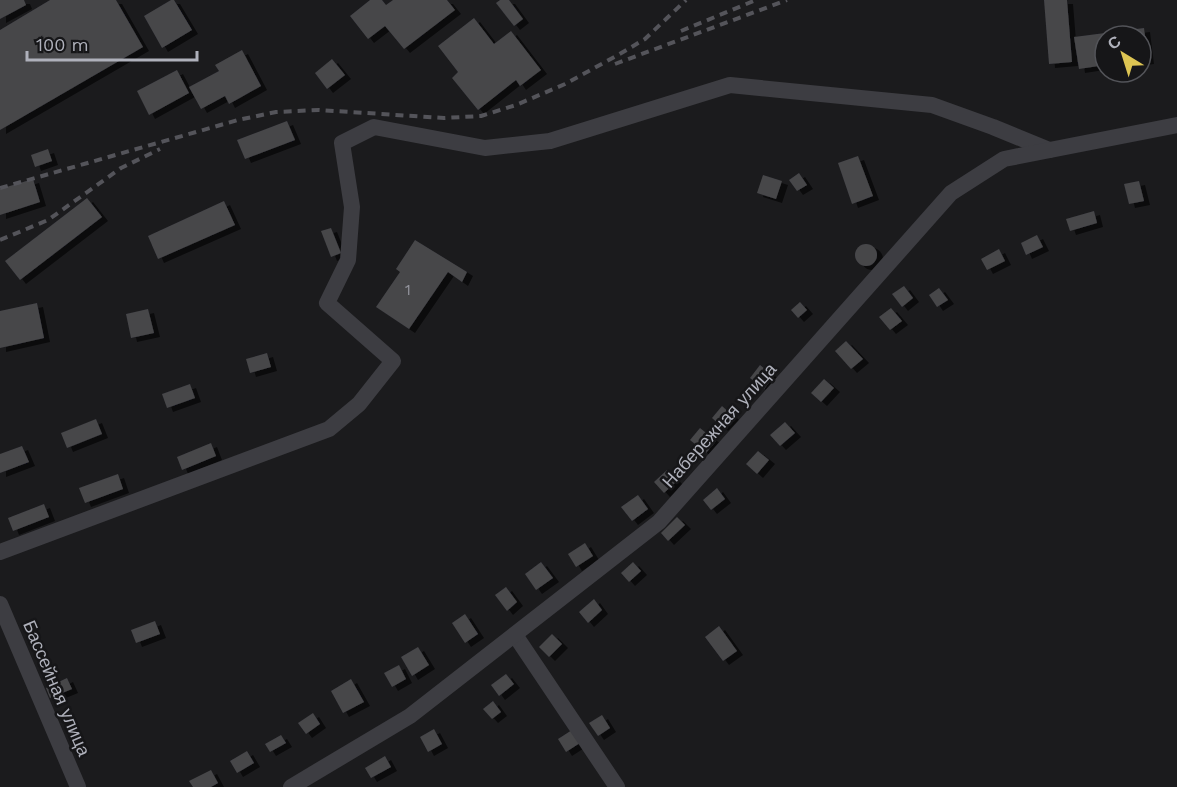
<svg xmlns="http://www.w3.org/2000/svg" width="1177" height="787" font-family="'Work Sans',sans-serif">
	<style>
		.building { fill: #46464a; filter: url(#shadow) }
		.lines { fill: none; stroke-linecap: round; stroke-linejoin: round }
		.minor { stroke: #3d3d42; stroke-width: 16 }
		.rail { stroke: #54545a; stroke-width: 4; stroke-dasharray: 8 6; stroke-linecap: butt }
		.labels { text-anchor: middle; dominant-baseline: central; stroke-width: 5; stroke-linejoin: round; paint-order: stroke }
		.number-label { font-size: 15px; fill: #95969f }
		.street-label { font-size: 18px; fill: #afb1bb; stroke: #161618 }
	</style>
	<defs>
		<filter id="shadow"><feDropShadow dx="6" dy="4" stdDeviation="0" flood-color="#0009"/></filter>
	</defs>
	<rect width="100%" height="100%" fill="#1b1b1d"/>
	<g class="building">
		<path d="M 0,0 L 24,0 L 26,5 L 0,19 Z"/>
		<path d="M 50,0 L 116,0 L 143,47 L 0,130 L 0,30 Z"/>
		<path d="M 171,0 L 174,0 L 192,30 L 162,48 L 144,16 Z"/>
		<path d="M 370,0 L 382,0 L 386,5 L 393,0 L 447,0 L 455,10 L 404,49 L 385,26 L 368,39 L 350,16 Z"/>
		<path d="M 500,0 L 509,0 L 523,19 L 514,26 L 496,3 Z"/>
		<path d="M 1044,0 L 1067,0 L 1072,62 L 1049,64 Z"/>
		<path d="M 474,18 L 494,44 L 511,31 L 541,70 L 520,86 L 516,80 L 478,110 L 452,78 L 458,72 L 438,46 Z"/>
		<path d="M 1144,28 L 1148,60 L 1141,61 L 1141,36 L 1105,36 L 1105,65 L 1079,69 L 1074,37 Z"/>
		<path d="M 242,50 L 261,86 L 229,104 L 225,96 L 201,109 L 189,87 L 219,71 L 215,65 Z"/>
		<path d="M 332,59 L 345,75 L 327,89 L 315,73 Z"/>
		<path d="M 177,70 L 189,93 L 149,115 L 137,91 Z"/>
		<path d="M 287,121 L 295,140 L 245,159 L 237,140 Z"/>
		<path d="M 48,149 L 52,161 L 35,167 L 31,155 Z"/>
		<path d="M 858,156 L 873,196 L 852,204 L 838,163 Z"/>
		<path d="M 799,173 L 807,185 L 797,191 L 789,180 Z"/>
		<path d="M 763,175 L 782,181 L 776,199 L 757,193 Z"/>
		<path d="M 33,179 L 40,202 L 0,215 L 0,189 Z"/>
		<path d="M 1139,181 L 1144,201 L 1129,204 L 1124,184 Z"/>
		<path d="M 87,198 L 102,217 L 20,280 L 5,261 Z"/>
		<path d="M 224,201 L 235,225 L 158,259 L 148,236 Z"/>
		<path d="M 1094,211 L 1097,223 L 1070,231 L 1066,219 Z"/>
		<path d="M 331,228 L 341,253 L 331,257 L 321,231 Z"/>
		<path d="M 1037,235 L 1043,247 L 1026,255 L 1021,243 Z"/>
		<path d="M 415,240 L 467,272 L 462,282 L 448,272 L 409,329 L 376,307 L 400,272 L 396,269 Z"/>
		<circle cx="866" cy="255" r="11"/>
		<path d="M 999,249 L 1005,261 L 987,270 L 981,259 Z"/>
		<path d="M 904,286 L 913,298 L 902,307 L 892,294 Z"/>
		<path d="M 939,288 L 948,300 L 937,307 L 929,295 Z"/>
		<path d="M 800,302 L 807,310 L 798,318 L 791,310 Z"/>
		<path d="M 37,303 L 44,338 L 0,348 L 0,311 Z"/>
		<path d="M 891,308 L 902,321 L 890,330 L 879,317 Z"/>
		<path d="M 148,309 L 154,333 L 131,338 L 126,314 Z"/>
		<path d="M 846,341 L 863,359 L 851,369 L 835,351 Z"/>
		<path d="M 267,353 L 271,367 L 250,373 L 246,359 Z"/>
		<path d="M 760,365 L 774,376 L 764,389 L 750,378 Z"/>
		<path d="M 824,379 L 834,388 L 821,402 L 811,393 Z"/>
		<path d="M 190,384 L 195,398 L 167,408 L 162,394 Z"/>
		<path d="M 722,406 L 733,416 L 722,427 L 712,418 Z"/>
		<path d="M 96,419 L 102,434 L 67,448 L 61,433 Z"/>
		<path d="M 785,422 L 795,433 L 780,446 L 770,435 Z"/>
		<path d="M 700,428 L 716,441 L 706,453 L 690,440 Z"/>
		<path d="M 211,443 L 216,456 L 182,470 L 177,457 Z"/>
		<path d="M 22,446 L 29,462 L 0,473 L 0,454 Z"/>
		<path d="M 758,451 L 769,460 L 757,474 L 746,464 Z"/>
		<path d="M 667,470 L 677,481 L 664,493 L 654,482 Z"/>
		<path d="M 118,474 L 123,489 L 85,503 L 79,488 Z"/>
		<path d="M 717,488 L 725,499 L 711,510 L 703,500 Z"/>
		<path d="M 638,495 L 648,509 L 632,521 L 621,507 Z"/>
		<path d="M 44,504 L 49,517 L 13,531 L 8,518 Z"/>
		<path d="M 677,517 L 685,525 L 668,541 L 661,533 Z"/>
		<path d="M 585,543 L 593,556 L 576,567 L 568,554 Z"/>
		<path d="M 541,562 L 553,578 L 536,590 L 525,574 Z"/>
		<path d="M 633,562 L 641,571 L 629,582 L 621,573 Z"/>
		<path d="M 506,587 L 517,602 L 507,611 L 495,595 Z"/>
		<path d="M 594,599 L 602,610 L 588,623 L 579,612 Z"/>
		<path d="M 465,614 L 478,634 L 465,643 L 452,623 Z"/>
		<path d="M 155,621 L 160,634 L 136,643 L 131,630 Z"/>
		<path d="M 719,626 L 737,651 L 723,661 L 705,637 Z"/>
		<path d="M 552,634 L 562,644 L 549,657 L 539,647 Z"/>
		<path d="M 418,647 L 429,665 L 412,676 L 401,657 Z"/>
		<path d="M 399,665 L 406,679 L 392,687 L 384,673 Z"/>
		<path d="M 506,674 L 514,684 L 499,696 L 491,685 Z"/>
		<path d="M 67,678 L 72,689 L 50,698 L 46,688 Z"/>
		<path d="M 351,679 L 364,702 L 343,713 L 331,691 Z"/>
		<path d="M 493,701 L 501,712 L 492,719 L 483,709 Z"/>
		<path d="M 313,713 L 320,724 L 306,734 L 298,723 Z"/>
		<path d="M 602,715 L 610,728 L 598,736 L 589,723 Z"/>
		<path d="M 434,729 L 442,744 L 428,752 L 420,737 Z"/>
		<path d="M 572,730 L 580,743 L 566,752 L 558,739 Z"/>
		<path d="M 281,735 L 286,743 L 270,752 L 265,744 Z"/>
		<path d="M 247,751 L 254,763 L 237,773 L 230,761 Z"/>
		<path d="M 385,756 L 391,767 L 371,778 L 365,768 Z"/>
		<path d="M 211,770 L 218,783 L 211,787 L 193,787 L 189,781 Z"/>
	</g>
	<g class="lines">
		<g class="minor">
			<path d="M 0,552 L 329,429 L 359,404 L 393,361 L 327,303 L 348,260 L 352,207 L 342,143 L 374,127 L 485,148 L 550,141 L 730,85 L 932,105 L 993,127 L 1049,150"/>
			<path d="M 0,604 L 78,787"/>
			<path d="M 515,635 L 617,787"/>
			<path d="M 291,787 L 410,716 L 659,522 L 951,193 L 1004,159 L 1177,125"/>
		</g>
		<g class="rail">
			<path d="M 681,31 L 756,0"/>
			<path d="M 615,64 L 787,0"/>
			<path d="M 0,188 L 238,120 L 276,112 L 319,110 L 444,118 L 481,116 L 516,105 L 565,84 L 618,55 L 645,39 L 686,0"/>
			<path d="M 0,240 L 48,220 L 121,168 L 160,149"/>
		</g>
	</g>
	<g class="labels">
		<g class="number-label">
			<text x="408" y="290">1</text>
		</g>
		<g class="street-label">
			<text transform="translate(719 425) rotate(-48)">Набережная улица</text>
			<text transform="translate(57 688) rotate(67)">Бассейная улица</text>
		</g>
	</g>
	<g transform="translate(1123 54) rotate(322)"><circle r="28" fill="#161618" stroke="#535459" stroke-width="1.5"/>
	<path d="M0-4.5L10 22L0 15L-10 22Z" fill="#ddc553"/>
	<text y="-9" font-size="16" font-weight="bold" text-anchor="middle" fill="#afb1bb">С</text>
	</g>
	<path d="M27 51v9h170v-9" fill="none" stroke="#afb1bb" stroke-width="3"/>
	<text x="36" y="51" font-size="18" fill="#afb1bb" stroke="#161618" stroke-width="4.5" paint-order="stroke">100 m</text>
</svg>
